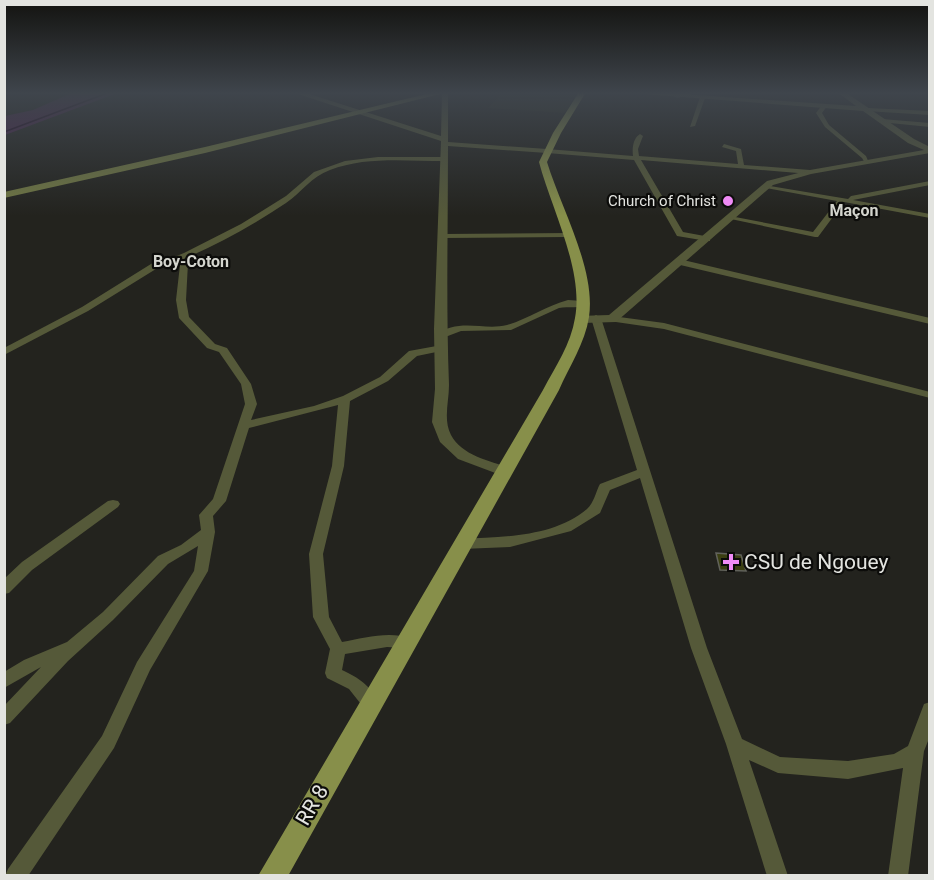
<svg xmlns="http://www.w3.org/2000/svg" width="934" height="880" font-family="Roboto,sans-serif">
	<style>
		.built { fill: #2a2c20 }
		.green { fill: #4c224f }
		.lines { fill: none; stroke-linecap: round; stroke-linejoin: round }
		.stream { stroke: #1f0022; stroke-width: 1.5 }
		.building { fill: #3b3f12; stroke: #61625b; stroke-width: 1.5 }
		.minor { fill: #555939; fill-rule: evenodd }
		.tertiary { fill: #555939; fill-rule: evenodd }
		.secondary { fill: #717843; fill-rule: evenodd }
		.primary { fill: #878f4a; fill-rule: evenodd }
		.poi-dot { fill: #f08bf6; stroke: #0c0c0a; stroke-width: 2 }
		.labels { text-anchor: middle; dominant-baseline: central; stroke-width: 4.5; stroke-linejoin: round; paint-order: stroke }
		.far-poi-label { font-size: 15px; fill: #e3e4e0; stroke: #0c0c0a; text-anchor: end }
		.far-neighbourhood-label { font-size: 16px; font-weight: bold; fill: #d4d5ce; stroke: #0c0c0a }
		.near-poi-label { font-size: 21px; fill: #e3e4e0; stroke: #0c0c0a; text-anchor: start }
		.near-street-label { font-size: 21px; fill: #e3e4e0; stroke: #0c0c0a }
	</style>
	<rect width="100%" height="100%" fill="#23231e"/>
	<path class="built" d="M 503,92 L 578,92 L 565,113 L 488,108 Z"/>
	<path class="green" d="M 74,92 L 120,92 L 5,135 L 5,116 L 33,110 Z"/>
	<g class="lines">
		<path class="stream" d="M 4,132 L 110,92"/>
	</g>
	<path class="building" d="M 716,553 L 741,555 L 746,571 L 720,570 Z"/>
	<g class="lines">
		<g class="minor">
			<path d="M 689,92 L 701,92 L 677,98 L 674,96 Z"/>
			<path d="M 923,92 L 929,92 L 930,96 Z"/>
			<path d="M 700,97 L 705,98 L 695,126 L 690,127 Z"/>
			<path d="M 822,105 L 827,106 L 822,113 L 829,125 L 866,156 L 869,163 L 865,163 L 862,158 L 825,127 L 816,113 Z"/>
			<path d="M 868,108 L 930,111 L 930,115 L 866,111 Z"/>
			<path d="M 882,119 L 930,123 L 930,127 L 880,122 Z"/>
			<path d="M 640,134 L 643,136 L 638,149 L 639,156 L 738,164 L 736,151 L 722,147 L 724,144 L 741,149 L 744,165 L 810,170 L 813,172 L 810,174 L 641,160 L 683,232 L 710,237 L 710,241 L 707,241 L 677,236 L 634,160 L 547,153 L 544,151 L 547,149 L 633,156 C 632,149 633,138 640,134 Z"/>
			<path d="M 378,157 L 444,157 L 447,159 L 444,161 C 407,161 365,156 330,170 C 311,177 302,192 286,203 C 253,225 218,245 181,260 L 188,263 L 186,300 L 189,317 L 215,344 L 227,348 L 251,384 L 257,404 L 251,420 L 314,406 L 343,396 L 380,377 L 409,351 L 442,345 L 447,348 L 446,350 L 417,356 L 388,381 L 350,401 L 344,466 L 323,554 L 329,617 L 342,642 C 364,638 388,631 410,638 L 412,642 L 410,646 L 404,648 L 387,647 L 345,654 L 342,670 C 359,678 370,685 379,703 L 376,708 L 370,710 L 364,708 L 349,689 L 327,678 L 325,673 L 330,649 L 313,617 L 309,554 L 332,466 L 338,405 L 249,428 L 226,501 L 213,516 L 215,532 L 208,571 L 150,670 L 114,748 L 28,876 L 5,876 L 8,869 L 102,736 L 137,662 L 194,571 L 198,546 L 168,564 L 113,620 L 68,661 L 10,723 L 4,725 L 4,706 L 41,667 L 4,688 L 4,672 L 24,660 L 67,642 L 103,612 L 158,556 L 181,545 L 201,530 L 199,515 L 213,499 L 245,404 L 241,384 L 219,352 L 207,348 L 179,318 L 176,300 L 180,265 L 164,264 L 88,311 L 4,355 L 4,348 L 82,307 L 159,259 L 169,259 L 184,253 L 241,224 L 286,196 L 314,172 L 345,161 Z"/>
			<path d="M 930,181 L 930,185 L 853,200 L 930,214 L 930,218 L 844,202 L 818,237 L 815,237 L 726,218 L 730,216 L 813,232 L 837,201 L 766,188 L 763,186 L 764,185 L 848,199 L 851,196 Z"/>
			<path d="M 570,233 L 571,235 L 567,237 L 443,238 L 439,236 L 443,234 Z"/>
			<path d="M 679,259 L 930,318 L 930,324 L 676,264 L 676,260 Z"/>
			<path d="M 568,300 L 583,301 L 588,304 C 581,309 568,306 559,308 L 511,330 L 461,331 L 440,339 L 435,336 C 458,317 483,331 507,325 C 528,319 546,306 568,300 Z"/>
			<path d="M 596,315 L 601,318 L 707,648 L 742,739 L 780,757 L 848,761 L 894,754 L 908,746 L 924,704 L 930,702 L 930,736 L 924,751 L 908,876 L 888,876 L 903,768 L 848,779 L 778,773 L 749,760 L 788,876 L 767,876 L 726,744 L 691,648 L 640,478 L 610,490 L 600,513 L 571,531 L 510,547 L 462,549 L 457,547 L 455,544 L 457,541 L 462,539 C 503,537 554,537 587,509 C 594,503 596,491 600,484 L 637,470 L 591,318 Z"/>
			<path d="M 612,316 L 664,323 L 930,392 L 930,398 L 664,329 L 609,321 L 609,317 Z"/>
			<path d="M 113,500 L 118,501 L 120,504 L 118,507 L 32,570 L 9,593 L 4,594 L 4,579 L 22,562 L 108,501 Z"/>
		</g>
		<g class="tertiary">
			<path d="M 292,92 L 303,92 L 441,136 L 442,93 L 448,92 L 448,142 L 547,149 L 551,151 L 547,153 L 448,146 C 448,226 446,306 449,385 C 449,402 443,419 451,435 C 461,455 490,461 510,468 L 512,471 L 510,474 L 498,474 L 458,459 L 440,442 L 432,422 L 435,389 L 434,329 L 441,141 Z"/>
			<path d="M 617,92 L 653,92 L 856,106 L 837,92 L 845,92 L 914,139 L 930,147 L 930,153 L 811,174 L 773,185 L 616,322 L 582,323 L 576,319 L 578,316 L 609,315 L 767,181 L 810,170 L 924,150 L 908,143 L 863,111 Z"/>
		</g>
		<path class="secondary" d="M 435,92 L 448,92 L 205,153 L 4,198 L 4,192 L 205,147 Z"/>
		<path class="primary" d="M 579,92 L 586,92 L 561,133 L 547,162 C 561,208 596,269 589,317 C 585,343 569,367 559,390 L 288,876 L 258,876 L 543,390 C 555,367 571,344 575,318 C 584,270 551,208 539,162 L 553,133 Z"/>
	</g>
	<linearGradient id="sky" x2="0" y2="1"><stop stop-color="#131310"/><stop offset="0.43" stop-color="#3f454c"/><stop offset="1" stop-color="#3f454c" stop-opacity="0"/></linearGradient>
	<rect width="934" height="216" fill="url(#sky)"/>
	<g class="poi-dot">
		<circle cx="728" cy="201" r="6"/>
		<path d="M728 553h6v6h6v6h-6v6h-6v-6h-6v-6h6z"/>
	</g>
	<g class="labels">
		<g class="far-poi-label">
			<text x="716" y="201">Church of Christ</text>
		</g>
		<g class="far-neighbourhood-label">
			<text x="854" y="210">Maçon</text>
			<text x="191" y="261">Boy-Coton</text>
		</g>
		<g class="near-poi-label">
			<text x="744" y="562">CSU de Ngouey</text>
		</g>
		<g class="near-street-label">
			<text transform="translate(312 805) rotate(-60)">RR 8</text>
		</g>
	</g>
	<rect width="934" height="880" fill="none" stroke="#e3e4e0" stroke-width="12"/>
</svg>
